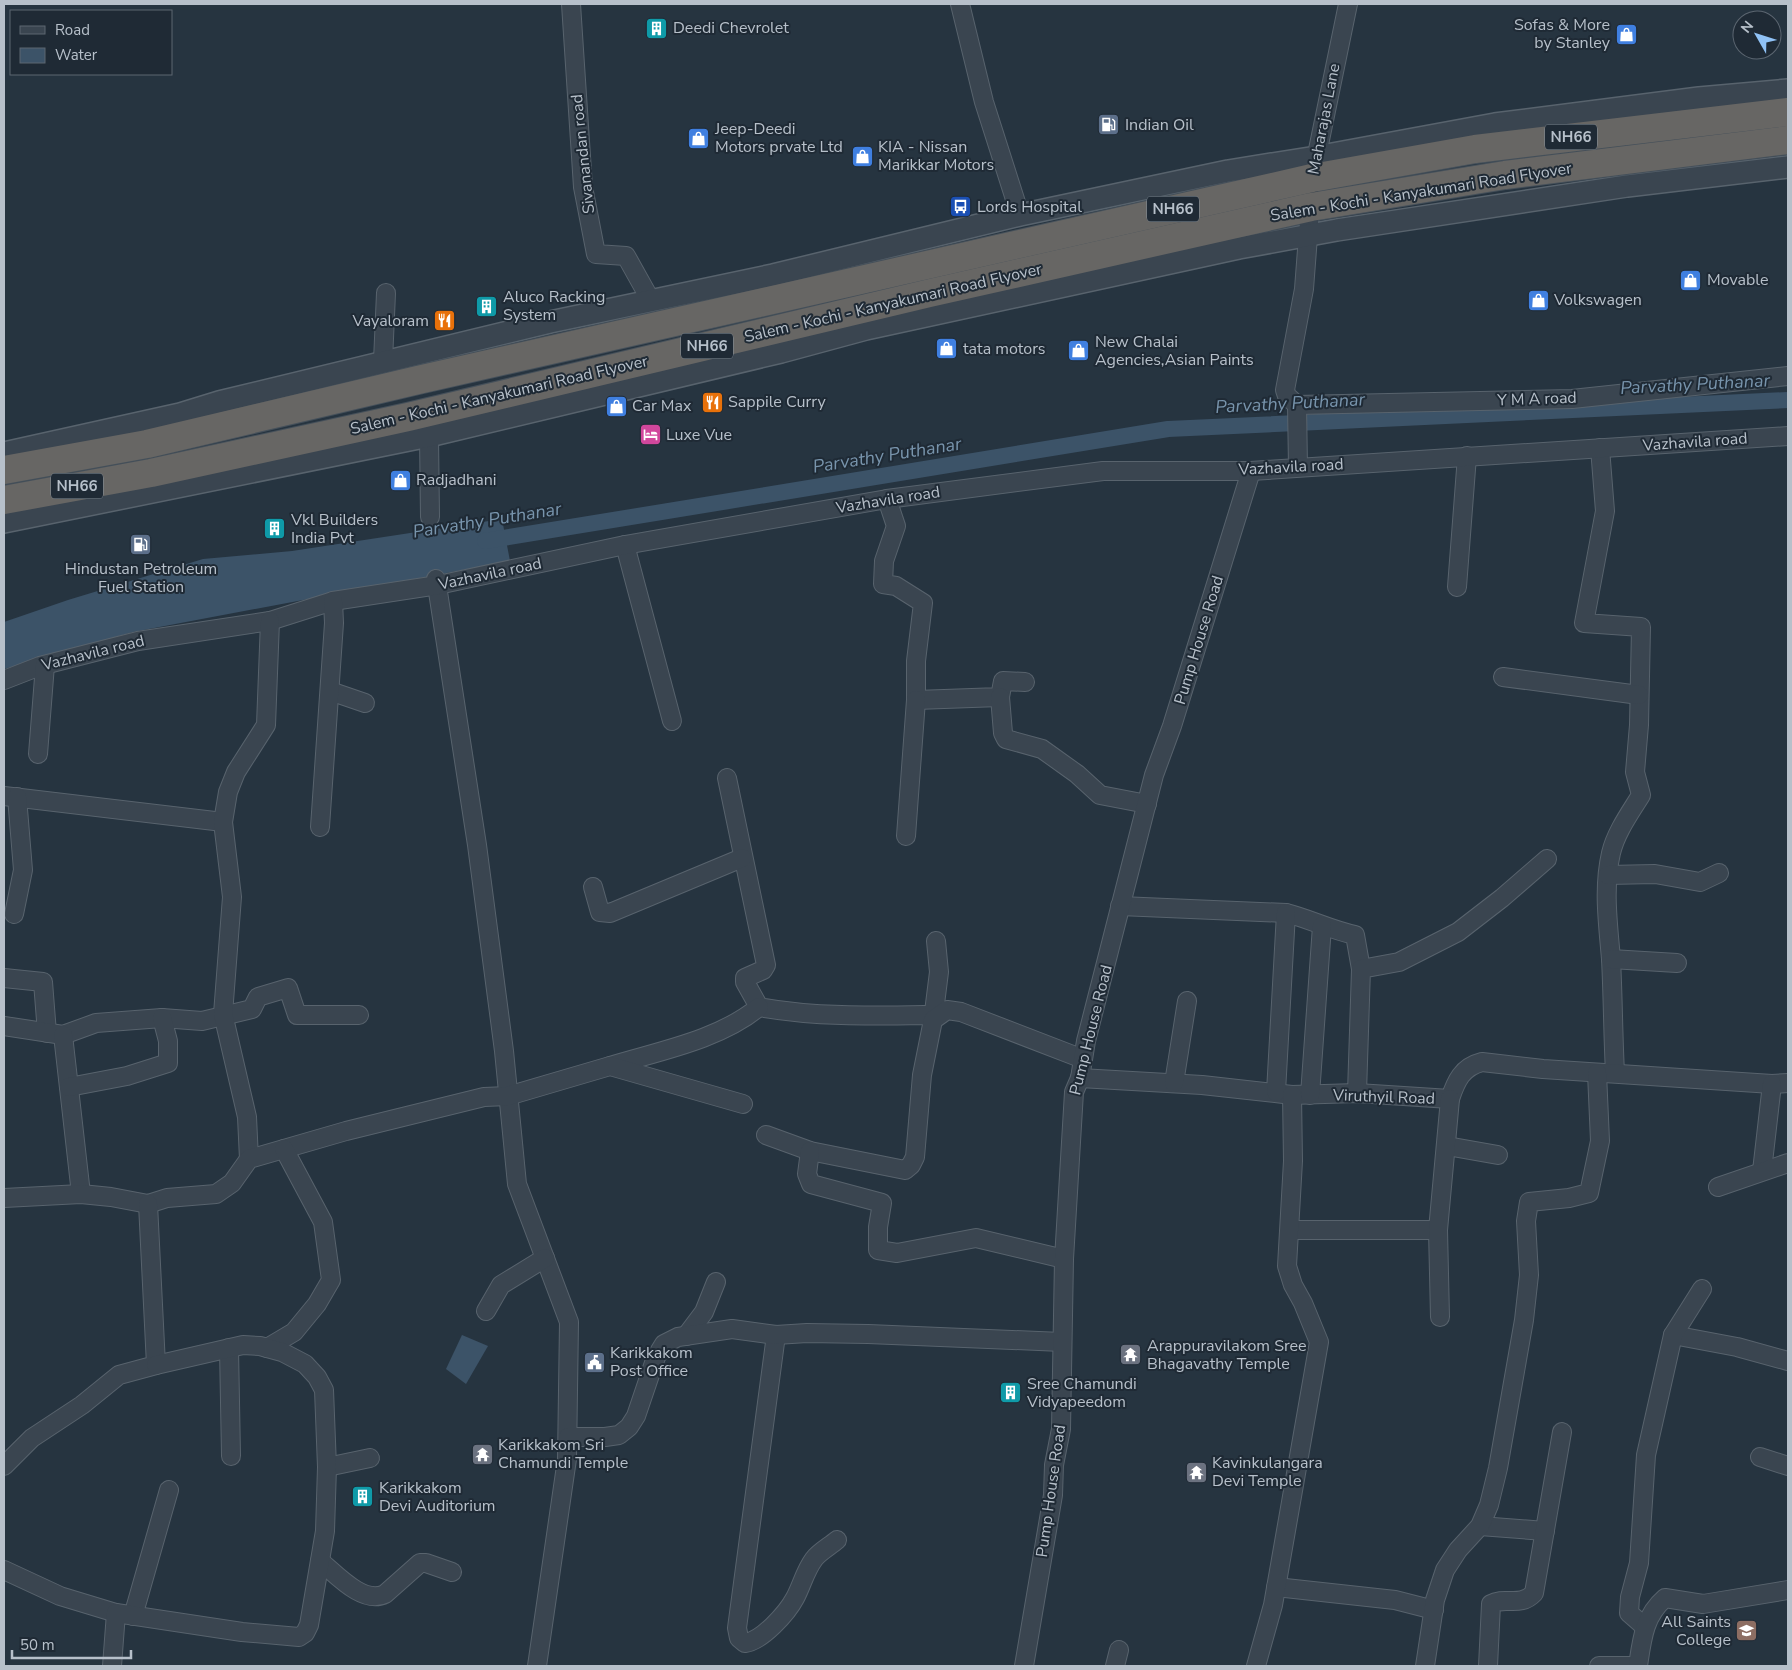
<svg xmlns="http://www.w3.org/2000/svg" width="1792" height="1670" font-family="'Nunito Sans',sans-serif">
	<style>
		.water { fill: #3c5368 }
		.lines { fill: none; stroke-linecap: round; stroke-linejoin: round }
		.canal { stroke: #3c5368; stroke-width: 16 }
		.minor-casing { stroke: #58636d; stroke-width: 20 }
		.tertiary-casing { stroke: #58636d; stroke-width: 24 }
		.trunk-casing { stroke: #45505a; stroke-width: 30 }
		.minor { stroke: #3a4550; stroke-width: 18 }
		.tertiary { stroke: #3a4550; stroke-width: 21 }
		.trunk { stroke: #676664; stroke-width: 28 }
		.labels { text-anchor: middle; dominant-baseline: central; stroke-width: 4; stroke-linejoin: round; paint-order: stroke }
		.shield { fill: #1f2a35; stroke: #89939d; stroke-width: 1 }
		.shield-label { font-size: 15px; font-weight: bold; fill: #b7c0ca }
		.poi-label { font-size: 16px; fill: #b7c0ca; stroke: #1f2a35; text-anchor: start }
		.street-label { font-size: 16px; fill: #b7c0ca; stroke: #1f2a35 }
		.water-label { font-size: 18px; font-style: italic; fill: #7894ac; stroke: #1f2a35 }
	</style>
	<rect width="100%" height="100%" fill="#263440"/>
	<g class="water">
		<path d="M 502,519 L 510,561 L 133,632 L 4,669 L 4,622 L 68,600 L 203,559 L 292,551 Z"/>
		<path d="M 462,1335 L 488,1346 L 466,1384 L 446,1369 Z"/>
	</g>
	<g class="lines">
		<path class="canal" d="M 485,541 L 1168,429 L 1788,400"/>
		<defs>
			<g id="minor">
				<path d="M 571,4 L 583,187 L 596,254 L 626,256 L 650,299"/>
				<path d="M 960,4 L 984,102 L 1020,215"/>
				<path d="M 1314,169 L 1348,4"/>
				<path d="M 1311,197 L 1304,289 L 1285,390 L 1287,396 L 1297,405 L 1572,399 L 1788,376"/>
				<path d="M 383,361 L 386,293"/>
				<path d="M 1297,405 L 1298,467"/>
				<path d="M 429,436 L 430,517"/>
				<path d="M 1600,448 L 1605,511 L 1584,623 L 1641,627 L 1639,725 L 1635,772 L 1641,795 C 1630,813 1616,832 1611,853 C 1603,888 1608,923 1611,959 C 1613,997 1613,1035 1615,1073"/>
				<path d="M 887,499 L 896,526 L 884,561 L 883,584 L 896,586 L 923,603 L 916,661 L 916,700 L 1000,697 L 1003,681 L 1025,682"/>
				<path d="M 625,545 L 672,721"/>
				<path d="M 436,579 L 477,845 L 504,1051 L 517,1184 L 569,1322 L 567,1459 L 537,1666"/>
				<path d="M 1457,587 L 1467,456"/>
				<path d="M 1503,677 L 1639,695"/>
				<path d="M 4,680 L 40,666 L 138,641 L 270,621 L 333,601 L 438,585 L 625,545 L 887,499 L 1103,471 L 1251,471 L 1788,436"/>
				<path d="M 330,691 L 365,703"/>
				<path d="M 1000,697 L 1003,733 L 1006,739 L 1042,749 L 1077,774 L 1100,795 L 1147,804"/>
				<path d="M 38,754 L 45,665"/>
				<path d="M 727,778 L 766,965 L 763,970 L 745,978 L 745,982 L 759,1007 C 815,1017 869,1016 925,1015 L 933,1020 L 939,972 L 936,941"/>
				<path d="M 4,796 L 223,822"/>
				<path d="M 320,827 L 334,623 L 333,601"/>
				<path d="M 906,836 L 916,700"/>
				<path d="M 1608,875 L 1655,874 L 1700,882 L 1719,873"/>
				<path d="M 593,887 L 600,912 L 610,913 L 742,858"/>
				<path d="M 1120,906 L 1286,913 C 1310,919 1331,930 1355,935 L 1361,969"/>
				<path d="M 14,914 L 23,870 L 17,797"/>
				<path d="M 1611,959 L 1677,963"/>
				<path d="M 4,978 L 43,982 L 47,1033"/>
				<path d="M 4,1026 L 63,1035 L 96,1023 L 162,1018 L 202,1021 L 252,1009 L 258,997 L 288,988 L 297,1015 L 359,1015"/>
				<path d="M 63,1035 L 81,1194"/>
				<path d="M 610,1066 C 659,1051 719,1040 759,1007"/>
				<path d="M 1080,1078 L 1202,1085 L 1292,1095 L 1357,1093 L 1450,1099 C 1456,1081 1462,1067 1482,1062 L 1543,1069 L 1772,1084 L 1788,1083"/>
				<path d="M 1174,1083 L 1187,1001"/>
				<path d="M 69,1087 L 127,1076 L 168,1063 L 168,1041 L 162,1018"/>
				<path d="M 1276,1092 L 1286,913"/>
				<path d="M 1357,1093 L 1361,969 L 1399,962 L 1458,932 L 1502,898 L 1547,859"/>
				<path d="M 1310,1095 L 1322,926"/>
				<path d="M 766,1135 L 810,1151 L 905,1170 L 911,1165 L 915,1157 L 922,1075 L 933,1020 L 947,1010 L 961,1012 L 1083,1059"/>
				<path d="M 1447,1146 L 1498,1155"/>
				<path d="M 810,1151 L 807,1174 L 811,1184 L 882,1203 L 878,1227 L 878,1250 L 897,1253 L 976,1238 L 1064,1259"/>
				<path d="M 249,1159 L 247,1117 L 223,1014 L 232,897 L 223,822 L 228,792 L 236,772 L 266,725 L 270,621"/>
				<path d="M 1762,1171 L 1772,1084"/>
				<path d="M 1718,1187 L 1788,1163"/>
				<path d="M 4,1198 L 81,1194 L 111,1197 L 148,1204 L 167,1198 L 216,1194 L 232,1183 L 249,1159 L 346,1131 L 484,1097 L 508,1096 L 610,1066 L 743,1104"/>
				<path d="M 1291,1230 L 1438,1230"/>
				<path d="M 486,1311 L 501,1285 L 545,1258"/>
				<path d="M 1440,1317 L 1438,1230 L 1450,1099"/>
				<path d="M 776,1335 L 737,1628 L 739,1638 L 745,1643 C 762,1641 787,1613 795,1598 C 802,1585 805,1571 814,1559 C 819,1552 830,1546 837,1540"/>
				<path d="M 1673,1335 L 1737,1347 L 1788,1361"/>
				<path d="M 686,1336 L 704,1312 L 716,1282"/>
				<path d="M 229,1348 L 231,1456"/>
				<path d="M 267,1348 L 294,1332 L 317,1304 L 331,1280 L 323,1222 L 284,1149"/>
				<path d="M 568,1437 L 605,1437 L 619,1435 L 629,1427 L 636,1416 L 656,1357 L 664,1344 L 678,1337 L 732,1329 L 776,1335 L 807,1333 L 868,1334 L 1062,1342"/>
				<path d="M 1760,1457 L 1788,1466"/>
				<path d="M 4,1466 L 32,1438 L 82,1405 L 119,1375 L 156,1365 L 148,1204"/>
				<path d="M 327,1467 L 370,1458"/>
				<path d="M 1480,1526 L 1545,1531"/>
				<path d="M 320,1561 C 336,1574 363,1605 385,1594 L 420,1563 L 426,1563 L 452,1572"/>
				<path d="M 4,1570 L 60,1596 L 116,1613"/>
				<path d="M 1276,1587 L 1395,1600 L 1434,1610"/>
				<path d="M 133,1616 L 169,1490"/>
				<path d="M 1645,1627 L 1629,1613 L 1630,1597 L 1639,1563 L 1646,1455 L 1673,1335 L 1702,1289"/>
				<path d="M 112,1666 L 116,1613 L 242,1632 L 299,1637 L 305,1633 L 309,1625 L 325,1531 L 327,1467 L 324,1390 L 317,1377 L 305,1364 L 282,1352 L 260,1346 L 243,1345 L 156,1365"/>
				<path d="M 1024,1666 L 1053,1495 L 1054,1465 L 1061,1429 L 1064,1259 L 1074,1092 L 1080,1078 L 1086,1041 L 1154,775 L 1172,726 L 1251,471"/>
				<path d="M 1115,1666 L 1119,1650"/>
				<path d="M 1256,1666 L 1273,1605 L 1319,1342 L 1303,1303 L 1293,1285 L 1287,1266 L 1293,1161 L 1292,1095"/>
				<path d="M 1425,1666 L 1435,1600 L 1445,1570 L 1458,1550 L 1480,1526 L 1489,1505 L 1498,1468 L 1524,1320 L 1529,1275 L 1526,1221 L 1529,1202 L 1569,1198 L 1589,1193 L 1600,1141 L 1597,1073"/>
				<path d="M 1488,1666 L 1491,1604 C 1505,1596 1520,1608 1534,1593 L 1562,1432"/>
				<path d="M 1599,1666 L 1635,1666"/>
				<path d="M 1638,1666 C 1642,1639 1644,1616 1665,1598 L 1703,1604 L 1788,1590"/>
			</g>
			<g id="tertiary">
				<path d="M 4,453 L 180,414 L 219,402 L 550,322 L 773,275 L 1020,215 L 1228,171 L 1316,157 L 1495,124 L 1699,98 L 1788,90"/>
				<path d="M 4,522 L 429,436 L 781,352 L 866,329 L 1239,248 L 1337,230 L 1627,186 L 1788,167"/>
			</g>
			<g id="trunk">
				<path d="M 4,470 L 147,444 L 418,380 L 1312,178 L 1475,149 L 1788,112"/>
				<path d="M 4,500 L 151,473 L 408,417 L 930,293 L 1311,207 L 1505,175 L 1788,140"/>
			</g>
		</defs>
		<use href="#minor" class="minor-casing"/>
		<use href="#tertiary" class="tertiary-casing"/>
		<use href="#trunk" class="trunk-casing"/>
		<use href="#minor" class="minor"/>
		<use href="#tertiary" class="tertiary"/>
		<use href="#trunk" class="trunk"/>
	</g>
	<defs>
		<symbol id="building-square" viewBox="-11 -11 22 22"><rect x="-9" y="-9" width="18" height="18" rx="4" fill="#0f9aa8" stroke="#1f2a35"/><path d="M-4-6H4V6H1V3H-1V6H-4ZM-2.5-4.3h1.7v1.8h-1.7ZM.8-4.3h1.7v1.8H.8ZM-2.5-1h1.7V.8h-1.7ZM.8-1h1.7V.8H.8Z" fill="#fff"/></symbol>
		<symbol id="shop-square" viewBox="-11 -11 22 22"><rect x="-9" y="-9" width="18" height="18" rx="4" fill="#3f7fe0" stroke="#1f2a35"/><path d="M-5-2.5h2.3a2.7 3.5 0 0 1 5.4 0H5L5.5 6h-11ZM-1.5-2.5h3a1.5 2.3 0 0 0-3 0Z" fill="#fff"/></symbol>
		<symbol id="fuel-square" viewBox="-11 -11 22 22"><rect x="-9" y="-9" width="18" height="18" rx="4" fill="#5c6f8a" stroke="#1f2a35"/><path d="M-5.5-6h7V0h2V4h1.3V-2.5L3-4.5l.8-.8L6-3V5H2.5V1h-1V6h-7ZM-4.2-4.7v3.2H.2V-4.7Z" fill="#fff"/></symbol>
		<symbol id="bus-square" viewBox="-11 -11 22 22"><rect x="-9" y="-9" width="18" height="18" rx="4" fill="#1a4fb4" stroke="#1f2a35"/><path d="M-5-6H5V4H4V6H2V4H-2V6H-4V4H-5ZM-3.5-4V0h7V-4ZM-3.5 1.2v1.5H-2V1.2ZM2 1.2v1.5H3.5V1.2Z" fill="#fff"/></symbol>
		<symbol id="restaurant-square" viewBox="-11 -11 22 22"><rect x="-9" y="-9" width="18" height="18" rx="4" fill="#e8710a" stroke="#1f2a35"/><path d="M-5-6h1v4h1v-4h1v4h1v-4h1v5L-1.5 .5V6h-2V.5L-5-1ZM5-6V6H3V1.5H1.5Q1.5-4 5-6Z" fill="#fff"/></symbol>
		<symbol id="hotel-square" viewBox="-11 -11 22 22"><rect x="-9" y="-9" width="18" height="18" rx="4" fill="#d1479c" stroke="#1f2a35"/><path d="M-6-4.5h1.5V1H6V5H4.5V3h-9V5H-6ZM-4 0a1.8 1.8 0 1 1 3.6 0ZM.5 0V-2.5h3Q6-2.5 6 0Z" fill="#fff"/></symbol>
		<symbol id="temple-square" viewBox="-11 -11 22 22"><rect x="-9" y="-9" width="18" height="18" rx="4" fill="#6b7280" stroke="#1f2a35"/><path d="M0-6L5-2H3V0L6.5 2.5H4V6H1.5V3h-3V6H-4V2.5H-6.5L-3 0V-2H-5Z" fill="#fff"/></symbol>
		<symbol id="civic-square" viewBox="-11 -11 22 22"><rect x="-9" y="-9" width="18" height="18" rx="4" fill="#5c6f8a" stroke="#1f2a35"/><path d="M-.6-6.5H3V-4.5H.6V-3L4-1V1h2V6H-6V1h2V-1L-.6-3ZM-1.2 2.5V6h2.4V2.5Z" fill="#fff"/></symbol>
		<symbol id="university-square" viewBox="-11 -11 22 22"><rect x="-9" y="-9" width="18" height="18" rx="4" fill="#8d6e63" stroke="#1f2a35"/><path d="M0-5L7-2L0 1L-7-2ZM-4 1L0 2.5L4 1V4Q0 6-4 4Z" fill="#fff"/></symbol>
	</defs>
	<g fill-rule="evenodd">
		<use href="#building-square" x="644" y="16" width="25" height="25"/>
		<use href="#shop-square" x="1614" y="22" width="25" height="25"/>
		<use href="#fuel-square" x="1096" y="112" width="25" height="25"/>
		<use href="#shop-square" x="686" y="126" width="25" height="25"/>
		<use href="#shop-square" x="850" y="144" width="25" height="25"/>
		<use href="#bus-square" x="948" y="194" width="25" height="25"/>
		<use href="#shop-square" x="1678" y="268" width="25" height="25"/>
		<use href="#shop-square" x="1526" y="288" width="25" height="25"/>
		<use href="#building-square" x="474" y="294" width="25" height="25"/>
		<use href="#restaurant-square" x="432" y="308" width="25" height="25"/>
		<use href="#shop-square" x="934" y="336" width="25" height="25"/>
		<use href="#shop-square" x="1066" y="338" width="25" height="25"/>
		<use href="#restaurant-square" x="700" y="390" width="25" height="25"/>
		<use href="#shop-square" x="604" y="394" width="25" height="25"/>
		<use href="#hotel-square" x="638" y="422" width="25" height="25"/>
		<use href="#shop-square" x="388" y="468" width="25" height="25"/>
		<use href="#building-square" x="262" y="516" width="25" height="25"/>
		<use href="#fuel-square" x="128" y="532" width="25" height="25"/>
		<use href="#temple-square" x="1118" y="1342" width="25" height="25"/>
		<use href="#civic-square" x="582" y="1350" width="25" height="25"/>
		<use href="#building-square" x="998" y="1380" width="25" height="25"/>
		<use href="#temple-square" x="470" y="1442" width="25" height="25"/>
		<use href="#temple-square" x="1184" y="1460" width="25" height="25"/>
		<use href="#building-square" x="350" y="1484" width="25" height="25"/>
		<use href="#university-square" x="1734" y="1618" width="25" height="25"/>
	</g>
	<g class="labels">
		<g class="shield">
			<rect x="1545" y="124.5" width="52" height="25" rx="4"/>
			<rect x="1147" y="196.5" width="52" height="25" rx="4"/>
			<rect x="681" y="333.5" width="52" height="25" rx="4"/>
			<rect x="51" y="473.5" width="52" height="25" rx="4"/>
		</g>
		<g class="shield-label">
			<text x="1571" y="137">NH66</text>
			<text x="1173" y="209">NH66</text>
			<text x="707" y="346">NH66</text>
			<text x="77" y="486">NH66</text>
		</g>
		<g class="poi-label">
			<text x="1610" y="25" text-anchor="end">Sofas &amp; More<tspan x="1610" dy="18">by Stanley</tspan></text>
			<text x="673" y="28">Deedi Chevrolet</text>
			<text x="1125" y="125">Indian Oil</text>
			<text x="715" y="129">Jeep-Deedi<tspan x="715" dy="18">Motors prvate Ltd</tspan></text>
			<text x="878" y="147">KIA - Nissan<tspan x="878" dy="18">Marikkar Motors</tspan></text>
			<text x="977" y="207">Lords Hospital</text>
			<text x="1707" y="280">Movable</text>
			<text x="503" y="297">Aluco Racking<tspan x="503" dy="18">System</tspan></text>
			<text x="1554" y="300">Volkswagen</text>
			<text x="429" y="321" text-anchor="end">Vayaloram</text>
			<text x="1095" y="342">New Chalai<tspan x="1095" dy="18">Agencies,Asian Paints</tspan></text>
			<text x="963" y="349">tata motors</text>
			<text x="728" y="402">Sappile Curry</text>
			<text x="632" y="406">Car Max</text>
			<text x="666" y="435">Luxe Vue</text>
			<text x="416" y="480">Radjadhani</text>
			<text x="291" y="520">Vkl Builders<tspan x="291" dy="18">India Pvt</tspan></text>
			<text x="141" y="569" text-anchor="middle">Hindustan Petroleum<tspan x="141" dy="18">Fuel Station</tspan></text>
			<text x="1147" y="1346">Arappuravilakom Sree<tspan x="1147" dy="18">Bhagavathy Temple</tspan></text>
			<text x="610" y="1353">Karikkakom<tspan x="610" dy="18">Post Office</tspan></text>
			<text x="1027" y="1384">Sree Chamundi<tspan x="1027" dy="18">Vidyapeedom</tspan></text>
			<text x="498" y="1445">Karikkakom Sri<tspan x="498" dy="18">Chamundi Temple</tspan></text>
			<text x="1212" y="1463">Kavinkulangara<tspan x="1212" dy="18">Devi Temple</tspan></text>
			<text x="379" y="1488">Karikkakom<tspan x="379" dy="18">Devi Auditorium</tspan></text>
			<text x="1731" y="1622" text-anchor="end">All Saints<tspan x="1731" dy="18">College</tspan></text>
		</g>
		<g class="street-label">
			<text transform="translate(1324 119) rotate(-79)">Maharajas Lane</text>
			<text transform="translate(583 154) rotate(-96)">Sivanandan road</text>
			<text transform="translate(1421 192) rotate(-9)">Salem - Kochi - Kanyakumari Road Flyover</text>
			<text transform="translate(893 303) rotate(-13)">Salem - Kochi - Kanyakumari Road Flyover</text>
			<text transform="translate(499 395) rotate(-13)">Salem - Kochi - Kanyakumari Road Flyover</text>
			<text transform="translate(1537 399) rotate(-2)">Y M A road</text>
			<text transform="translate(1695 442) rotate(-4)">Vazhavila road</text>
			<text transform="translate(1291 467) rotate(-3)">Vazhavila road</text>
			<text transform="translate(888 500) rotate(-9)">Vazhavila road</text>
			<text transform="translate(490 574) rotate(-12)">Vazhavila road</text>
			<text transform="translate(1199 640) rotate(-73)">Pump House Road</text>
			<text transform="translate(93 653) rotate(-14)">Vazhavila road</text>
			<text transform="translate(1091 1030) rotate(-76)">Pump House Road</text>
			<text transform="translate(1384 1097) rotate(2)">Viruthyil Road</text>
			<text transform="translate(1051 1491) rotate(-82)">Pump House Road</text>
		</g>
		<g class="water-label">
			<text transform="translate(1695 384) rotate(-3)">Parvathy Puthanar</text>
			<text transform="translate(1290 403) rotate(-3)">Parvathy Puthanar</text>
			<text transform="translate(887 455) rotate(-9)">Parvathy Puthanar</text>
			<text transform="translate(487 520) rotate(-9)">Parvathy Puthanar</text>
		</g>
	</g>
	<rect width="1792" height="1670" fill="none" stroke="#b7c0ca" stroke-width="10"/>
	<rect x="10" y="10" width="162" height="65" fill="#1f2a35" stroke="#5c6671"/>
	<rect x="20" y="26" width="25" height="8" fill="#3a4550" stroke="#5c6671"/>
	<text x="55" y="35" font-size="15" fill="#b7c0ca">Road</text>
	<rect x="20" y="48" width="25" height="15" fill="#3c5368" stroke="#5c6671"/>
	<text x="55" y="60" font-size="15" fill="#b7c0ca">Water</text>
	<g transform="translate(1757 35) rotate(309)"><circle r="24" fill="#1f2a35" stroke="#5c6671"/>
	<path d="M0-4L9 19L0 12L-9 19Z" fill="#90c2f6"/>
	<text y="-8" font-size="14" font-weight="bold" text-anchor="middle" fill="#b7c0ca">N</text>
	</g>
	<path d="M12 1650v8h119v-8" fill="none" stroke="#b7c0ca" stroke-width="2.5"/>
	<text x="20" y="1650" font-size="15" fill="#b7c0ca" stroke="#1f2a35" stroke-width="4" paint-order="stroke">50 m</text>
</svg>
